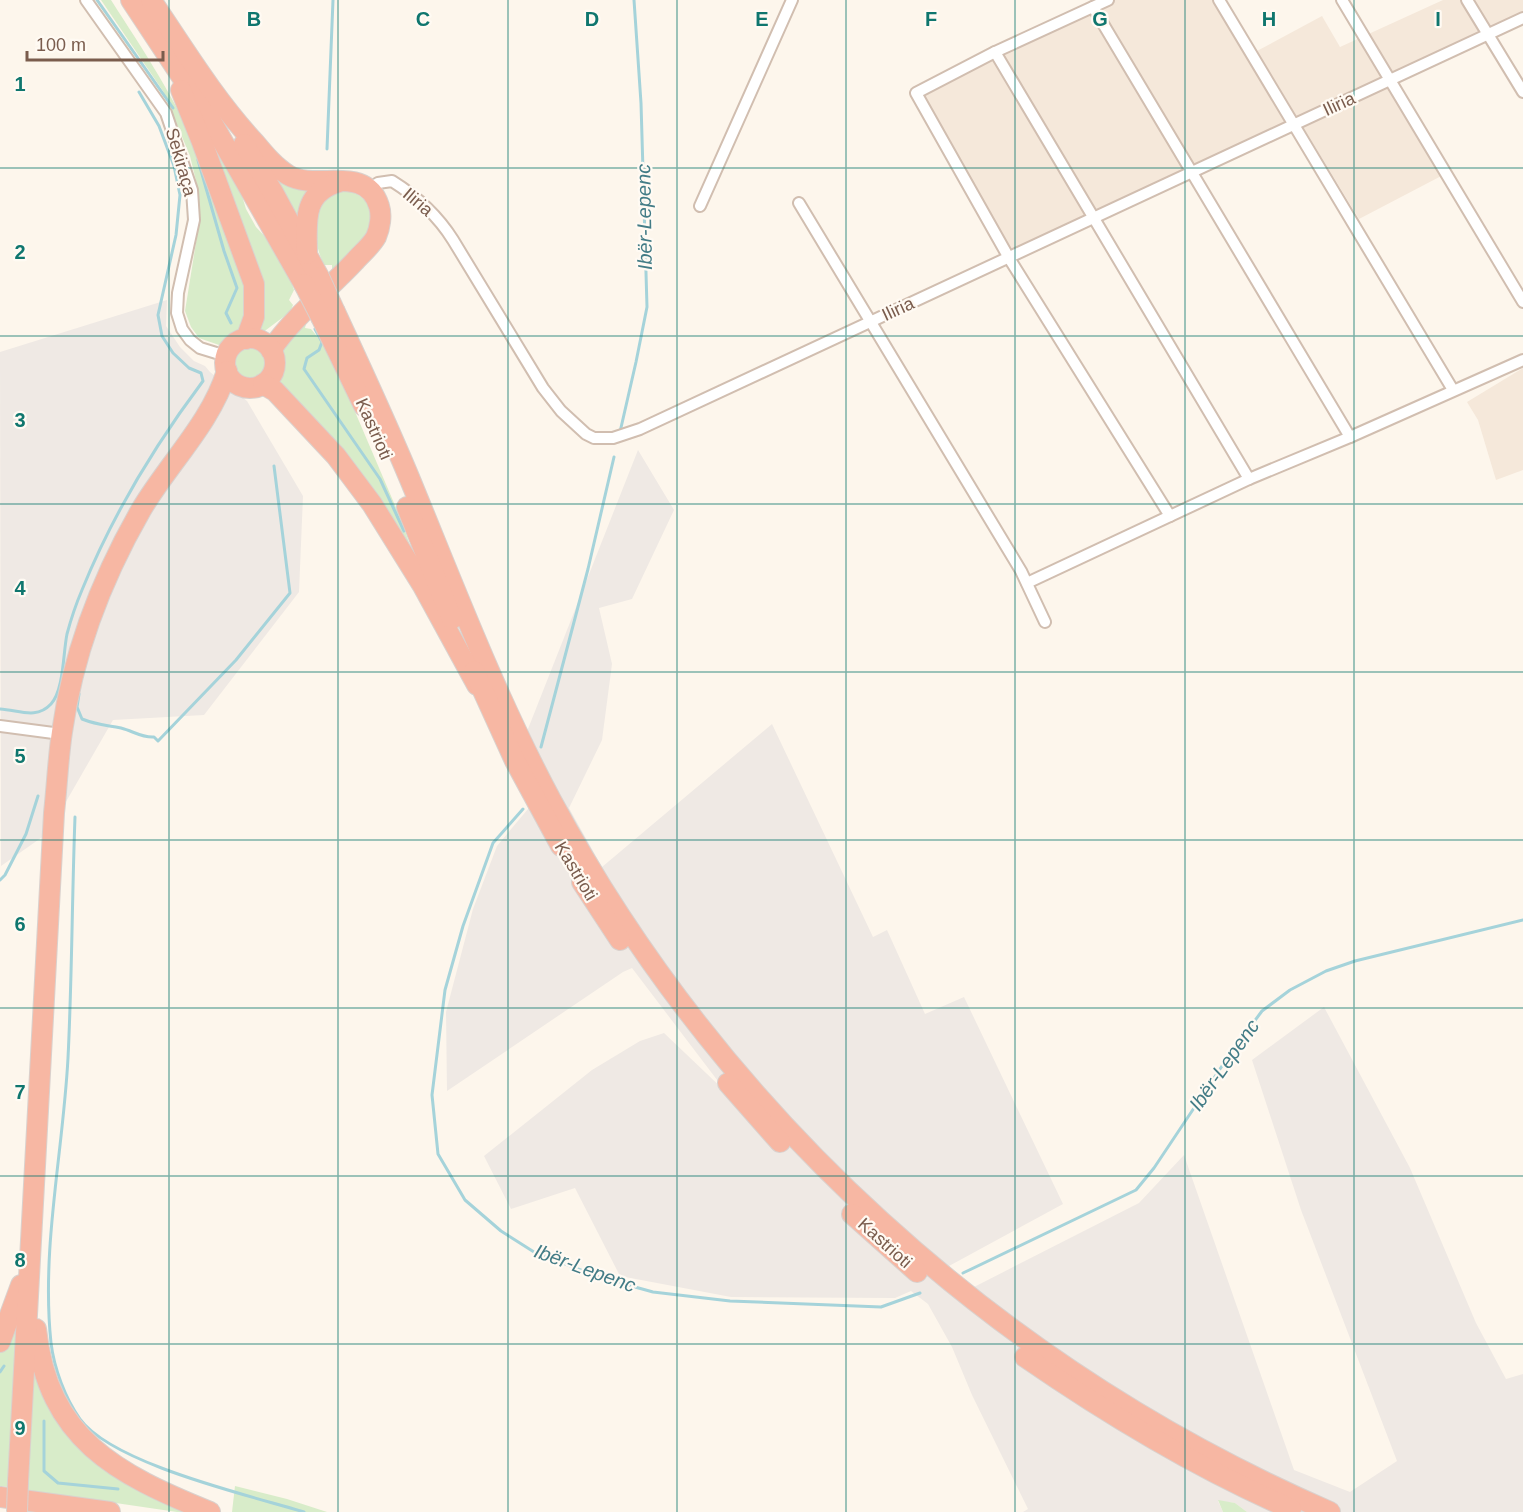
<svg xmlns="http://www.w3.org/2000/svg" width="1523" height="1512" font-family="Helvetica,sans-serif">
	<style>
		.residential { fill: #f5e8da }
		.industrial { fill: #efe9e4 }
		.green { fill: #d8ecc9 }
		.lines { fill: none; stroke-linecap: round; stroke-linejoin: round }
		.stream { stroke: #a5d3da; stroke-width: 3 }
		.street-casing { stroke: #d1beb0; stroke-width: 14 }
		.highway-casing { stroke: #dad1cd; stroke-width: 22 }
		.street { stroke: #fff; stroke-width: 10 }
		.highway { stroke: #f7b7a3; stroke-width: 20 }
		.highway-bridge-casing { stroke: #dad1cd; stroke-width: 22; stroke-linecap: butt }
		.highway-bridge { stroke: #f7b7a3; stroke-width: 20 }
		.grid { fill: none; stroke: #0f766e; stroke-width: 1.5; stroke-opacity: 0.55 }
		.labels { text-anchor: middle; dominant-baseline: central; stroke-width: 4.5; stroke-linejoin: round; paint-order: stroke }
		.street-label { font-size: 18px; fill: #7a5c4d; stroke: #fffaf3 }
		.water-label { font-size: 20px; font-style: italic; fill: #437c86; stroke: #fffaf3 }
		.grid-label { font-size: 20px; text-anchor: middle; font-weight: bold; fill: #0f766e; stroke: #fffaf3; stroke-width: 4.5; stroke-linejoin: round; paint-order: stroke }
	</style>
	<rect width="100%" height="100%" fill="#fdf6ec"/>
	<g class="residential">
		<path d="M 1109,0 L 1212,0 L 1288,124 L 1009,258 L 911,89 L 1093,10 Z"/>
		<path d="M 1443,0 L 1523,0 L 1523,18 L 1391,80 L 1447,173 L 1359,219 L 1257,51 L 1322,16 L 1340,47 Z"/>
		<path d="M 1523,368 L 1523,470 L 1496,480 L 1478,420 L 1467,402 Z"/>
	</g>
	<g class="industrial">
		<path d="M 167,300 L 166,326 L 180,347 L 194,361 L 205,366 L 210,372 L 247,401 L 303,496 L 299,592 L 204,715 L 113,720 L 48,833 L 1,866 L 0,352 Z"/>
		<path d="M 638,450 L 674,510 L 632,599 L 599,608 L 612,664 L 602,740 L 569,808 L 602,867 L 772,724 L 873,937 L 887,930 L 925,1014 L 964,997 L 1063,1204 L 949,1266 L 974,1287 L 1139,1203 L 1184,1155 L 1294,1470 L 1350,1492 L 1397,1461 L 1301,1210 L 1252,1060 L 1324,1007 L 1410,1168 L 1476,1323 L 1506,1379 L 1523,1374 L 1523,1512 L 1247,1512 L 1235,1503 L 1218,1501 L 1223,1512 L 1023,1512 L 1028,1509 L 972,1395 L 952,1347 L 928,1304 L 911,1291 L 895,1298 L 731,1297 L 620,1276 L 575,1188 L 511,1209 L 484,1156 L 592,1070 L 640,1041 L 664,1033 L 727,1093 L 632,968 L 623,972 L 447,1091 L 446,1012 L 473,909 L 497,846 L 528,809 L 526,734 Z"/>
	</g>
	<g class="green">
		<path d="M 101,0 L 111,0 C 143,50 177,100 199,156 C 216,198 229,241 244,283 C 248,310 249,333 219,345 L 199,338 L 191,327 L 185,311 L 199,224 L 199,193 L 190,156 L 163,91 Z"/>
		<path d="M 208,135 L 239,186 L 246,209 L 256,227 L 268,240 L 289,275 L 294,290 L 289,300 L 293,305 L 290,312 L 262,333 Z"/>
		<path d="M 275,173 L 314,187 L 300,222 L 277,180 Z"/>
		<path d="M 346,190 C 365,194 381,213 369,233 C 360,247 344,259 332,271 L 332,265 L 324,265 C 316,249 310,217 321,201 C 325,193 338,192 346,190 Z"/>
		<path d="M 307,320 L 305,328 L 311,329 L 325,346 L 344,386 L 400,517 L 422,579 L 277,379 L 280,365 L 279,350 Z"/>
		<circle cx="250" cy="363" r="16"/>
		<path d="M 20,1299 L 10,1487 L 0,1486 L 0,1351 L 17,1316 Z"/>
		<path d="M 31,1341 L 78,1443 L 203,1512 L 177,1512 L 27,1490 Z"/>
		<path d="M 235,1486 L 287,1499 L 327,1512 L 232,1512 Z"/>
		<path d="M 1218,1500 L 1235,1503 L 1247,1512 L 1223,1512 Z"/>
	</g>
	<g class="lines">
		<g class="stream">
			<path d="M 97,0 L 173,108"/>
			<path d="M 327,149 L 333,0"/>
			<path d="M 198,160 L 224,251 L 237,288 L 226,313 L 231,323"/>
			<path d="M 315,329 L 322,342 L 319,350 L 307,358 L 304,369 L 380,479 L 404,531"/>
			<path d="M 620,432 L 636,362 L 647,307 L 641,103 L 634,0"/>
			<path d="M 79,694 L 77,707 L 82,719 C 97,725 106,725 121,728 C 133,731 142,738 154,737 L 158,741 L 236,660 L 290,593 L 274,466"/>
			<path d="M 0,709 C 19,710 36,720 51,704 C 64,690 63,653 67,634 C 71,619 76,604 82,590 C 112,516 155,445 203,381 L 201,373 L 189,368 L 173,353 L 162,336 L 158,315 L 176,235 L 180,195 L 174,166 L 159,126 L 139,92"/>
			<path d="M 541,747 L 588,569 L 614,457"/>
			<path d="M 523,809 L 493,843 L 463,926 L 445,990 L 432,1095 L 438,1154 L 465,1200 L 501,1231 L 534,1252 L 599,1277 L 653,1292 L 730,1301 L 881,1307 L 920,1293"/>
			<path d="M 75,817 C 72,897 72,978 68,1058 C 63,1153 41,1248 51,1343 C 54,1368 65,1398 80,1419 C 113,1464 248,1495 304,1512"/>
			<path d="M 0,880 L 5,875 L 26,834 L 38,796"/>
			<path d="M 963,1273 L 1136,1190 L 1154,1168 L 1230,1054 L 1262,1011 L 1290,990 L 1326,971 L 1355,961 L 1523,920"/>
			<path d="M 0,1372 L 4,1366"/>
			<path d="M 44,1421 L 44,1471 L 58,1483 L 118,1489"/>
		</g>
		<defs>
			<g id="street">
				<path d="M 86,0 L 166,113 L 192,190 L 194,220 L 178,293 L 177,313 L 182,329 L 190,340 L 200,348 L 226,356"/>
				<path d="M 1108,0 L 995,52 L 916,93 L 1009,258 L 1170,516"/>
				<path d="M 1219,0 L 1453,390"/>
				<path d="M 1342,0 L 1523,302"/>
				<path d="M 1467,0 L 1523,92"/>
				<path d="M 1093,7 L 1350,437"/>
				<path d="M 995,52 L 1249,479"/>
				<path d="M 369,189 L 378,183 L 392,181 C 416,196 438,216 453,240 L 543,388 L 561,411 L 586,434 L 594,438 L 613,438 L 640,429 L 1523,18"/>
				<path d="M 799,203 L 1021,571 L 1045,622"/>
				<path d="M 700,206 L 792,0"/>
				<path d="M 1027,583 L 1249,479 L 1350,437 L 1523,360"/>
				<path d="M 0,726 L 61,734"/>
			</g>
			<g id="highway">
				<path d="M 131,0 L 211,121 L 304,284"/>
				<path d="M 151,0 C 184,49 215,100 255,143 C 265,155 275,167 288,175 C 317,192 366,163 379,206 C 382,215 380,228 376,237 C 371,246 361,254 355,261 C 327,291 294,316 271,350"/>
				<path d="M 181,90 L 202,142 L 254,284 L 254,317 L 246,339"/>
				<path d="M 244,144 L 274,194 L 319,277"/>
				<path d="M 307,254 C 307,223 301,193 339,182"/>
				<path d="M 335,312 C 361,368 387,424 411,482 C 455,589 496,697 551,800 C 722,1117 1000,1369 1330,1512"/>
				<path d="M 322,319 L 364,406"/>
				<circle cx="250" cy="363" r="25"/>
				<path d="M 263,384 L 275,391 L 336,456 L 372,504 L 423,586 L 477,685"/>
				<path d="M 407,507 L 452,619"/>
				<path d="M 474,671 L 515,761 L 561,846"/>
				<path d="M 582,882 L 620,940"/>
				<path d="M 728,1083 L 780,1142"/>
				<path d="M 852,1214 L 917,1272"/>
				<path d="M 36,1329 C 48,1439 116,1474 210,1512"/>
				<path d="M 0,1342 L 21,1285"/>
				<path d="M 1025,1357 C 1109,1415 1197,1468 1291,1509"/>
				<path d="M 18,1482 L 54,813 C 57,786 58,759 62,732 C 73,654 102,578 141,510 C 168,464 211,423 227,371"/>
				<path d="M 0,1497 L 110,1512"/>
			</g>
		</defs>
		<use href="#street" class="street-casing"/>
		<use href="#highway" class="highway-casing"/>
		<use href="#street" class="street"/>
		<use href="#highway" class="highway"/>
		<defs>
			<g id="highway-bridge">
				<path d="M 319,277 L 335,312"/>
				<path d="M 304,284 L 322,319"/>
				<path d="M 17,1512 L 18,1482"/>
			</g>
		</defs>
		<use href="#highway-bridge" class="highway-bridge-casing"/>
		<use href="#highway-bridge" class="highway-bridge"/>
	</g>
	<path class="grid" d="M 169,0 L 169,1512M 338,0 L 338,1512M 508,0 L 508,1512M 677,0 L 677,1512M 846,0 L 846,1512M 1015,0 L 1015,1512M 1185,0 L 1185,1512M 1354,0 L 1354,1512M 0,168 L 1523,168M 0,336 L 1523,336M 0,504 L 1523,504M 0,672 L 1523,672M 0,840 L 1523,840M 0,1008 L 1523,1008M 0,1176 L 1523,1176M 0,1344 L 1523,1344"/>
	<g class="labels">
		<g class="street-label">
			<text transform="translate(1339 104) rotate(-25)">Iliria</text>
			<text transform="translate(181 162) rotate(74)">Sekiraça</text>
			<text transform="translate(418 202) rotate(40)">Iliria</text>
			<text transform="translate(898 309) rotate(-25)">Iliria</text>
			<text transform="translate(374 429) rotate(66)">Kastrioti</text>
			<text transform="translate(576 871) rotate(59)">Kastrioti</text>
			<text transform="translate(885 1243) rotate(42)">Kastrioti</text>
		</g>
		<g class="water-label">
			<text transform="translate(644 217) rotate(-91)">Ibër-Lepenc</text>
			<text transform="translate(1224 1065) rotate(-55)">Ibër-Lepenc</text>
			<text transform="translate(585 1268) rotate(20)">Ibër-Lepenc</text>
		</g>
	</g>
	<g class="grid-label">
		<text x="254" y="26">B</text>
		<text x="423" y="26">C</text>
		<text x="592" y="26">D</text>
		<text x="762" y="26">E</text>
		<text x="931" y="26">F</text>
		<text x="1100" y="26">G</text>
		<text x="1269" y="26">H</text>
		<text x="1438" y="26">I</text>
		<text x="20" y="91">1</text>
		<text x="20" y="259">2</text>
		<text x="20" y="427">3</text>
		<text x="20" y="595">4</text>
		<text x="20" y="763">5</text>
		<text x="20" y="931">6</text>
		<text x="20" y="1099">7</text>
		<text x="20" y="1267">8</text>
		<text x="20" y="1435">9</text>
	</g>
	<path d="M27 51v9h136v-9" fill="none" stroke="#7a5c4d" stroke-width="3"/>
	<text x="36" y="51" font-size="18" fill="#7a5c4d" stroke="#fffaf3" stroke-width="4.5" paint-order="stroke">100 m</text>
</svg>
